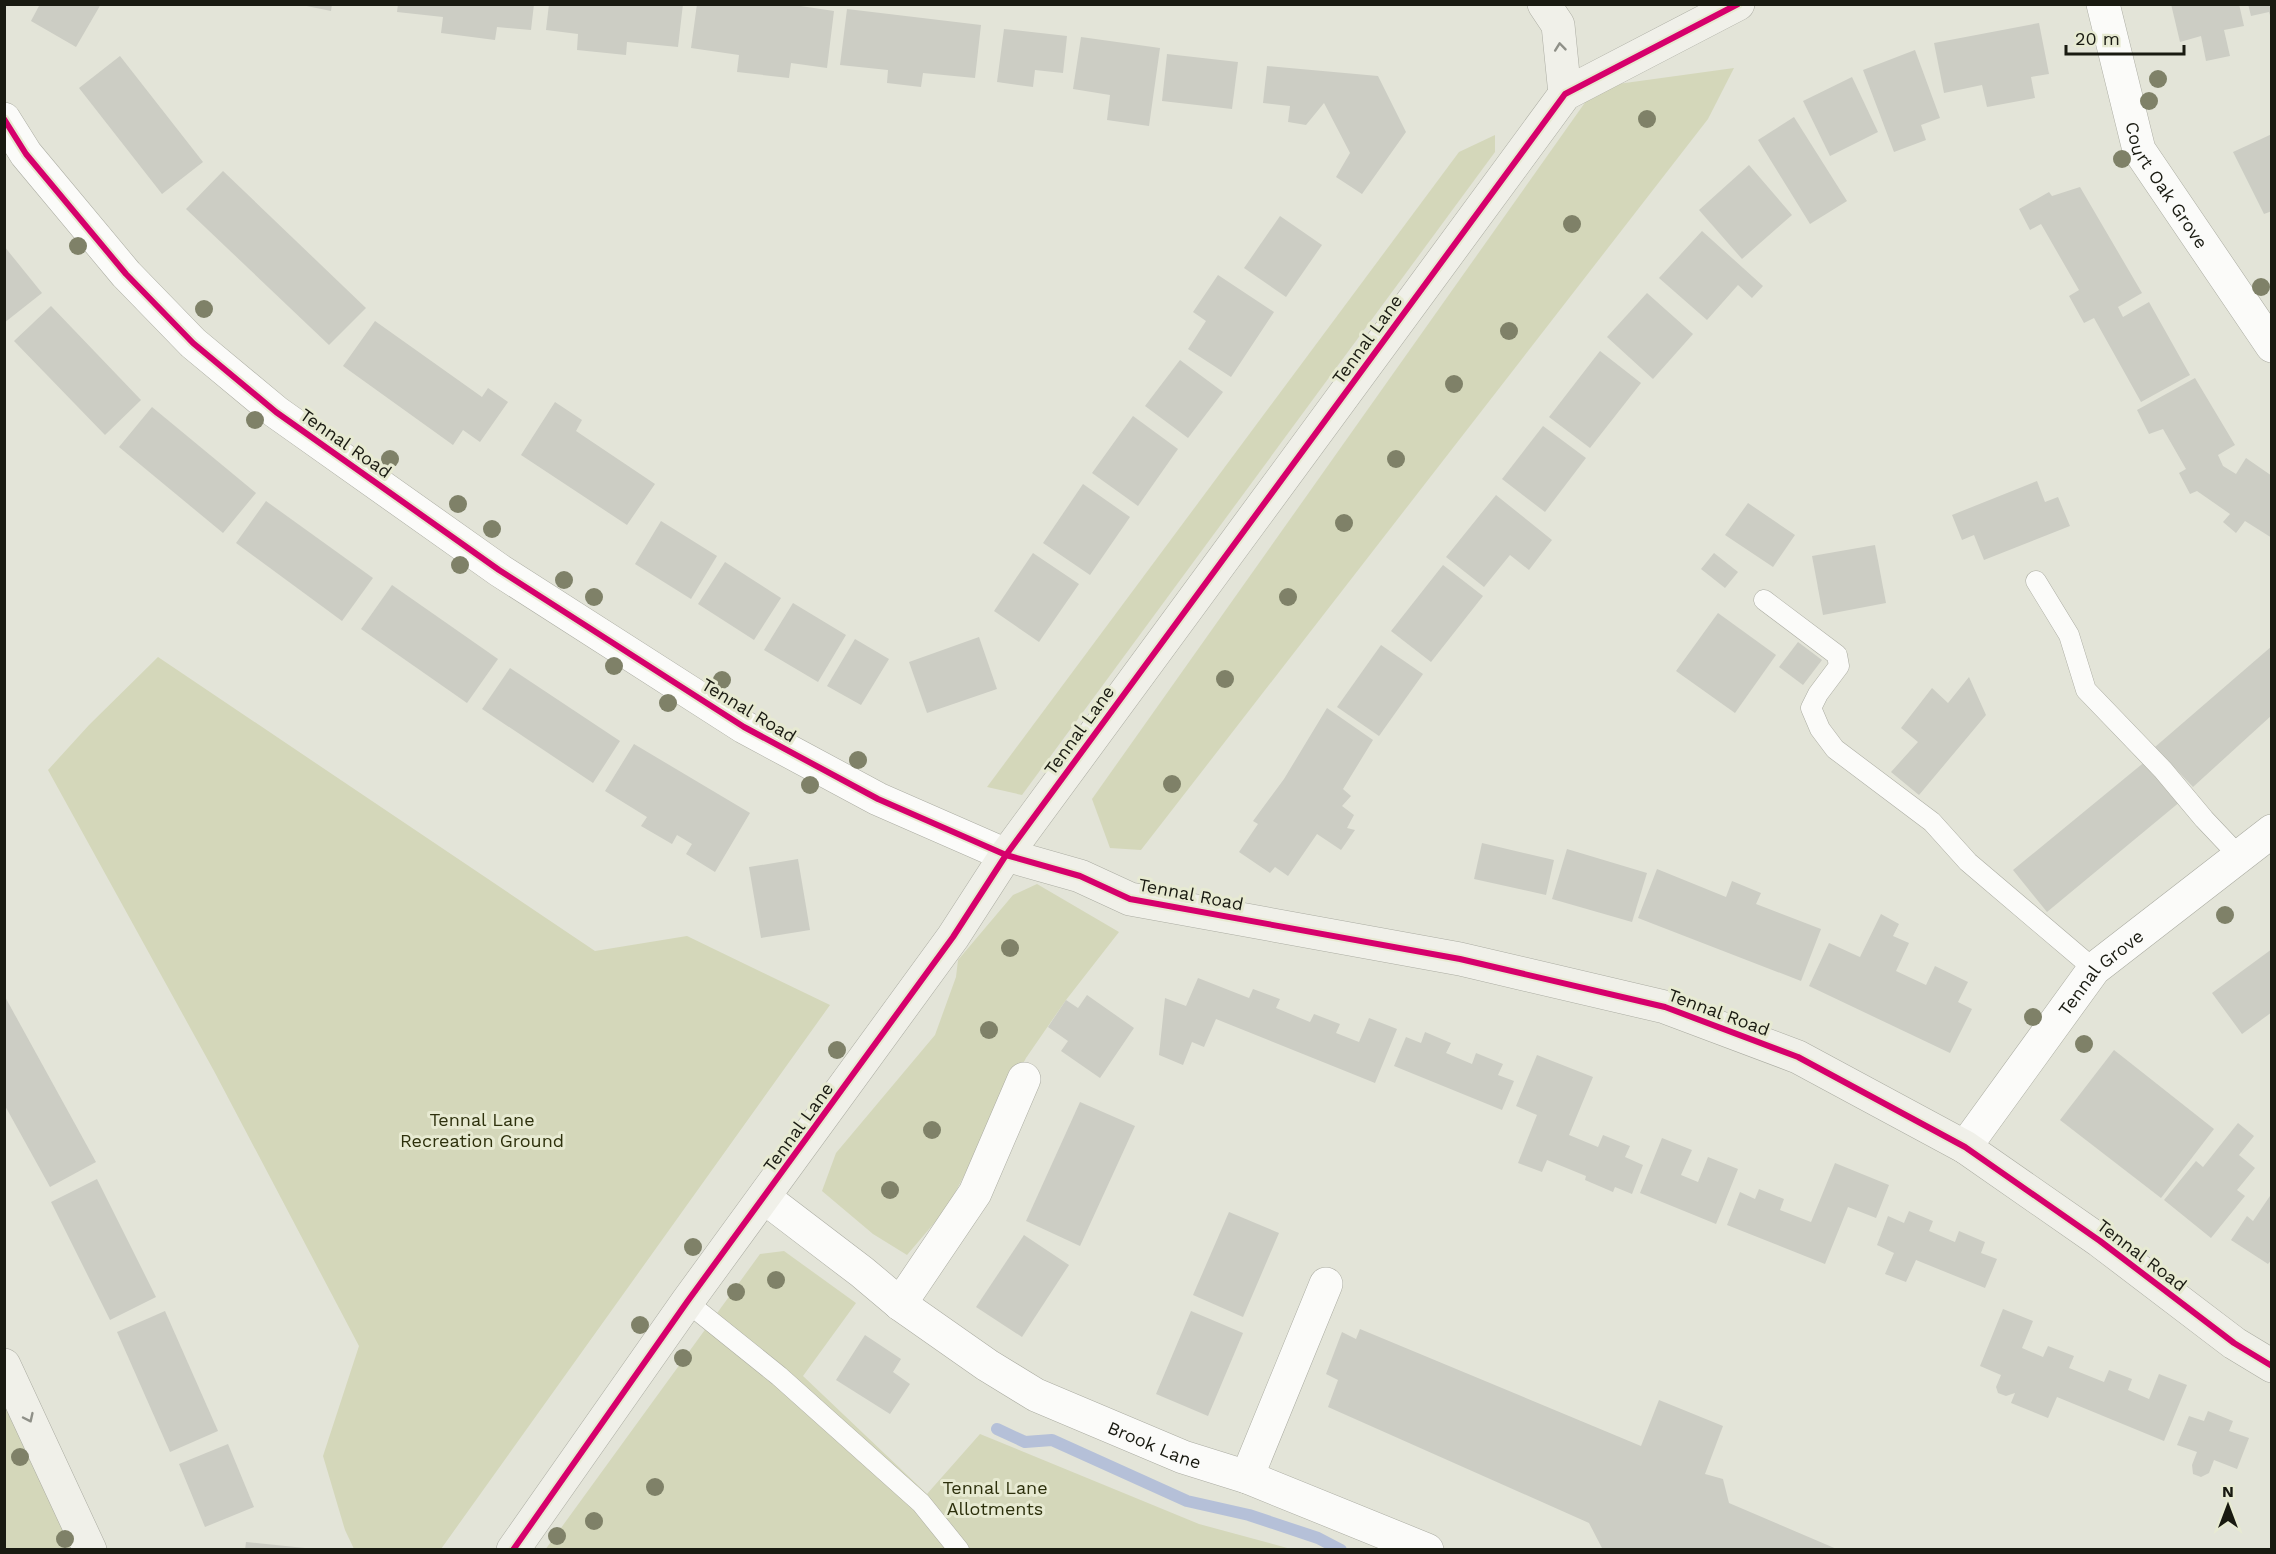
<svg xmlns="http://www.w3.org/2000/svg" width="2276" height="1554" font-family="'Work Sans',sans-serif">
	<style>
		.green { fill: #d4d7ba }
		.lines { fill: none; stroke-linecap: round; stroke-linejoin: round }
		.stream { stroke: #b5c0d8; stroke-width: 12 }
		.building { fill: #cccdc4 }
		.lane-casing { stroke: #abaca2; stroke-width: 21 }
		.street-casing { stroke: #abaca2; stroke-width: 34 }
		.secondary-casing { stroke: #abaca2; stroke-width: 34 }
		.lane { stroke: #fbfbf9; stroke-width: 20 }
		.street { stroke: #fbfbf9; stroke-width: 33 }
		.secondary { stroke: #f0f0e9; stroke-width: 33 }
		.cycleway-casing { stroke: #e7ead2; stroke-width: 10 }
		.cycleway { stroke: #d6006c; stroke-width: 6 }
		.tree { fill: #7f8168 }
		.oneway { stroke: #8f9088 }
		.labels { text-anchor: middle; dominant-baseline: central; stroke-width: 6; stroke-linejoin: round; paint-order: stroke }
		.street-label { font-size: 18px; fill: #191a11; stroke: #e7ead2 }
		.park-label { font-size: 18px; fill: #2d300c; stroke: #e7ead2 }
	</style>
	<rect width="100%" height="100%" fill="#e3e4d8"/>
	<g class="green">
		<path d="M 1734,68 L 1708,119 L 1141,850 L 1110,848 L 1092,799 L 1596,87 Z"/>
		<path d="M 1495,135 L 1495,152 L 1022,795 L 987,787 L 1459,152 Z"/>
		<path d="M 158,657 L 595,951 L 687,936 L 830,1005 L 441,1549 L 354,1549 L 345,1530 L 323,1456 L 359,1346 L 214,1071 L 48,770 L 89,725 Z"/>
		<path d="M 1037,884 L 1119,932 L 1066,1000 L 1026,1058 L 947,1208 L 907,1255 L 873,1234 L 822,1191 L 836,1153 L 935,1035 L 956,977 L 958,960 L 1013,895 Z"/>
		<path d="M 784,1251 L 856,1303 L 803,1376 L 927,1494 L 980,1434 L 1199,1524 L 1291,1549 L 545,1550 L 760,1254 Z"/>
		<path d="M 4,1399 L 73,1549 L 5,1549 Z"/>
	</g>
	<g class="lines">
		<path class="stream" d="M 997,1429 L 1025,1442 L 1052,1440 L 1187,1501 L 1249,1515 L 1318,1538 L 1341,1550"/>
	</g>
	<g class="building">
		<path d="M 40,4 L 101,4 L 76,47 L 31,21 Z"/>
		<path d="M 297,4 L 332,4 L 331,11 Z"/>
		<path d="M 398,4 L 534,4 L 531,30 L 497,27 L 495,40 L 441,33 L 443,17 L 397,12 Z"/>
		<path d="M 549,4 L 683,4 L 678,47 L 627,42 L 626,55 L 577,50 L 578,34 L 546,30 Z"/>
		<path d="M 697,4 L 787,4 L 834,11 L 827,68 L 791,63 L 789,78 L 737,72 L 739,55 L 691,48 Z"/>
		<path d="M 2171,4 L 2239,4 L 2244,26 L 2224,30 L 2230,56 L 2206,61 L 2201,36 L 2180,42 Z"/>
		<path d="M 2248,4 L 2272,4 L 2272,21 L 2269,12 L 2251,16 Z"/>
		<path d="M 847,9 L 981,25 L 975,78 L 923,73 L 921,87 L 887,83 L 888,70 L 840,65 Z"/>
		<path d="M 2039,23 L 2049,74 L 2031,77 L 2035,98 L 1987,107 L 1982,85 L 1944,93 L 1934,43 Z"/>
		<path d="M 1004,29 L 1067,36 L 1063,73 L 1035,70 L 1033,87 L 997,82 Z"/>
		<path d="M 1081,37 L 1160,48 L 1149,126 L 1107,120 L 1110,95 L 1073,89 Z"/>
		<path d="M 1915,50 L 1940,118 L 1921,125 L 1926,140 L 1894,152 L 1863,70 Z"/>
		<path d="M 1167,54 L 1238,62 L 1232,109 L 1162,101 Z"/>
		<path d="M 120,56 L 203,162 L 162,194 L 79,88 Z"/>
		<path d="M 1267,66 L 1378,76 L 1406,132 L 1362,194 L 1336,177 L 1350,153 L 1324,103 L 1306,125 L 1288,122 L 1290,106 L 1263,103 Z"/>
		<path d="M 1852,77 L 1878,132 L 1830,156 L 1803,101 Z"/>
		<path d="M 1794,117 L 1847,201 L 1810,224 L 1758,140 Z"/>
		<path d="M 2272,134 L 2272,211 L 2264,214 L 2233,152 Z"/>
		<path d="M 1749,165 L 1792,215 L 1742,259 L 1699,210 Z"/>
		<path d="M 223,171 L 366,308 L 329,345 L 186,209 Z"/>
		<path d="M 2080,187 L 2142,293 L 2118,307 L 2123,317 L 2149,302 L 2190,375 L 2141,402 L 2094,318 L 2084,323 L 2069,296 L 2079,290 L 2041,224 L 2030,230 L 2019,209 L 2049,192 L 2052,196 Z"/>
		<path d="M 1280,216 L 1322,245 L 1286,297 L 1244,268 Z"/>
		<path d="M 1702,231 L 1763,286 L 1752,298 L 1738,285 L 1707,320 L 1659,278 Z"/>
		<path d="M 4,246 L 42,293 L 4,323 Z"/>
		<path d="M 1218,275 L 1274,312 L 1231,377 L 1188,349 L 1206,321 L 1193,312 Z"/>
		<path d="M 1647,293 L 1693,334 L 1653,379 L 1607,337 Z"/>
		<path d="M 51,306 L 141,400 L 105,435 L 14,341 Z"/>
		<path d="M 375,321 L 482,397 L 488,388 L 508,402 L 480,442 L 463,430 L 453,445 L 343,366 Z"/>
		<path d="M 1600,351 L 1641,383 L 1590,448 L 1549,417 Z"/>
		<path d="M 1180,360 L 1223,392 L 1188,438 L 1145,406 Z"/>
		<path d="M 2195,378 L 2235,445 L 2218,455 L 2223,466 L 2236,474 L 2246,458 L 2272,476 L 2272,538 L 2245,521 L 2236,533 L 2223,522 L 2230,514 L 2197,491 L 2190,494 L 2179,473 L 2186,469 L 2163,429 L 2149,434 L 2137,410 Z"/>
		<path d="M 555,402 L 582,420 L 576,431 L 655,484 L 627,525 L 521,455 Z"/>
		<path d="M 152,407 L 256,493 L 223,533 L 119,447 Z"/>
		<path d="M 1133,416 L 1178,449 L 1138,506 L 1092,473 Z"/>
		<path d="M 1543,426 L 1586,458 L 1545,512 L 1502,479 Z"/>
		<path d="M 2037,481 L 2045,502 L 2058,497 L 2070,526 L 1984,560 L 1974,535 L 1962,540 L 1952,515 Z"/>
		<path d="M 1083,484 L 1130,517 L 1090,575 L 1043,543 Z"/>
		<path d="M 1496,495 L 1552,540 L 1529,570 L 1510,555 L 1484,587 L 1446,557 Z"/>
		<path d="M 266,501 L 373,578 L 342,621 L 236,543 Z"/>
		<path d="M 1748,503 L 1795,535 L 1773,567 L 1725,535 Z"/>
		<path d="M 661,521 L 717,556 L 691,599 L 635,564 Z"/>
		<path d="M 1875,545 L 1886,603 L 1823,615 L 1812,556 Z"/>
		<path d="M 1033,553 L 1079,584 L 1039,642 L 994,611 Z"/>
		<path d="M 1714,553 L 1738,572 L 1725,588 L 1701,569 Z"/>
		<path d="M 725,562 L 781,598 L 754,640 L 698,604 Z"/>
		<path d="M 1443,565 L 1483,596 L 1431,662 L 1391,631 Z"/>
		<path d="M 392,585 L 498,659 L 467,703 L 361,629 Z"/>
		<path d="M 793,603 L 846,635 L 818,682 L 764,650 Z"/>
		<path d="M 1718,613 L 1776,655 L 1735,713 L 1676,671 Z"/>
		<path d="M 979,637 L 997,689 L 927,713 L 909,662 Z"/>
		<path d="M 855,639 L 889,659 L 861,705 L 827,686 Z"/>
		<path d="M 1798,642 L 1822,660 L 1803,685 L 1779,667 Z"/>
		<path d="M 1381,645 L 1423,674 L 1379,736 L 1337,707 Z"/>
		<path d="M 2272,646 L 2272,715 L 2193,787 L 2155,747 Z"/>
		<path d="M 510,668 L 620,741 L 593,783 L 482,709 Z"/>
		<path d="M 1969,677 L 1986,715 L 1919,795 L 1891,772 L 1918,742 L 1901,728 L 1932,688 L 1948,703 Z"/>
		<path d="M 1327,708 L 1373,740 L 1343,789 L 1351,796 L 1342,806 L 1354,815 L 1347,828 L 1355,830 L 1341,850 L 1317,834 L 1288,876 L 1275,867 L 1270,873 L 1239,852 L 1258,824 L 1253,821 L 1284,779 Z"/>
		<path d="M 634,744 L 750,813 L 715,872 L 686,854 L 692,844 L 677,835 L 672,844 L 641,826 L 647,817 L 605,791 Z"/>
		<path d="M 2147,760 L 2181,801 L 2047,912 L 2013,870 Z"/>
		<path d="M 1482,843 L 1554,860 L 1546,895 L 1474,879 Z"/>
		<path d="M 1567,849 L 1647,873 L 1632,922 L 1552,899 Z"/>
		<path d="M 798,859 L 810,930 L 761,938 L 749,867 Z"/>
		<path d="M 1657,869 L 1726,897 L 1732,881 L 1761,893 L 1756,904 L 1821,929 L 1801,981 L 1638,918 Z"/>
		<path d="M 1881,914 L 1899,924 L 1893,936 L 1909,943 L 1896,971 L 1926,985 L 1935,966 L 1968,982 L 1958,1002 L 1972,1009 L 1950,1053 L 1809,986 L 1829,943 L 1860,957 Z"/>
		<path d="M 2272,949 L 2272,1012 L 2242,1034 L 2212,993 Z"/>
		<path d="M 1198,978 L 1249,998 L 1253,989 L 1280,999 L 1276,1008 L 1310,1022 L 1314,1014 L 1340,1024 L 1336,1033 L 1359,1042 L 1369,1018 L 1397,1029 L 1375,1083 L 1216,1019 L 1204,1047 L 1192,1042 L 1183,1065 L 1159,1055 L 1165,998 L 1186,1006 Z"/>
		<path d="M 4,995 L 96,1162 L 50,1187 L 4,1104 Z"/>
		<path d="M 1087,995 L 1134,1028 L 1100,1078 L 1061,1051 L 1068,1041 L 1048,1027 L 1066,1000 L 1078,1008 Z"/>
		<path d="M 1425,1032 L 1451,1043 L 1446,1053 L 1472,1064 L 1476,1053 L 1503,1064 L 1498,1075 L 1514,1081 L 1502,1110 L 1394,1066 L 1406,1037 L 1421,1043 Z"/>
		<path d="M 2114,1050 L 2214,1129 L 2161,1198 L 2060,1120 Z"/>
		<path d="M 1537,1055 L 1593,1077 L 1569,1135 L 1598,1147 L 1603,1135 L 1630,1146 L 1625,1157 L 1643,1165 L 1632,1194 L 1615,1187 L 1613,1192 L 1585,1180 L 1586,1176 L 1547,1160 L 1542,1172 L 1518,1163 L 1537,1115 L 1516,1106 Z"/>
		<path d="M 1080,1102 L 1135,1126 L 1080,1246 L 1026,1221 Z"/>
		<path d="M 2238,1123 L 2254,1136 L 2239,1155 L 2255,1168 L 2237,1190 L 2245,1196 L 2211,1238 L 2164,1200 L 2196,1161 L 2203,1167 Z"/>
		<path d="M 1662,1138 L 1692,1150 L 1681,1175 L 1698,1182 L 1708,1157 L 1738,1169 L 1716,1224 L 1640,1193 Z"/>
		<path d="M 1835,1163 L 1889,1185 L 1876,1218 L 1848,1207 L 1825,1264 L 1727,1225 L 1740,1192 L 1755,1199 L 1759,1189 L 1784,1199 L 1780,1210 L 1811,1222 Z"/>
		<path d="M 97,1179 L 156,1297 L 110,1320 L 51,1202 Z"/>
		<path d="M 2272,1193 L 2272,1259 L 2268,1264 L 2231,1240 L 2247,1216 L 2253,1221 Z"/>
		<path d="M 1909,1211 L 1933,1221 L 1929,1231 L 1955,1242 L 1959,1231 L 1985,1242 L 1981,1253 L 1997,1259 L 1985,1288 L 1916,1260 L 1906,1282 L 1885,1274 L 1894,1253 L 1877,1245 L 1888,1216 L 1904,1223 Z"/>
		<path d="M 1229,1212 L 1279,1233 L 1243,1317 L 1193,1295 Z"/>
		<path d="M 1024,1235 L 1069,1265 L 1022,1337 L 976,1307 Z"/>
		<path d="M 2003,1309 L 2033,1321 L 2022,1348 L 2043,1357 L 2048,1346 L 2074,1356 L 2069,1368 L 2104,1382 L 2109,1370 L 2132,1379 L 2128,1390 L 2149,1399 L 2159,1374 L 2187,1385 L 2164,1441 L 2057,1397 L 2048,1418 L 2011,1403 L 2015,1393 L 2006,1396 L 1998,1393 L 1996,1387 L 2001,1375 L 1980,1366 Z"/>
		<path d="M 165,1311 L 218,1431 L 170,1452 L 117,1332 Z"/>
		<path d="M 1191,1311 L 1243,1333 L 1208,1416 L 1156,1394 Z"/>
		<path d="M 1360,1329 L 1641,1446 L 1659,1400 L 1723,1426 L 1705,1474 L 1723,1479 L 1729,1503 L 1839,1550 L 1603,1550 L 1589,1523 L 1328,1407 L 1338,1380 L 1326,1374 L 1342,1332 L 1356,1339 Z"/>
		<path d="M 865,1335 L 901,1359 L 893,1372 L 910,1384 L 890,1414 L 836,1380 Z"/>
		<path d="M 2208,1411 L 2233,1421 L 2229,1431 L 2249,1438 L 2237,1469 L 2214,1460 L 2209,1473 L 2201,1477 L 2193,1474 L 2192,1465 L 2197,1452 L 2177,1445 L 2189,1416 L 2204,1421 Z"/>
		<path d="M 228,1444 L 254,1507 L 205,1527 L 179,1464 Z"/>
		<path d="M 246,1542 L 305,1548 L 305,1550 L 245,1550 Z"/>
	</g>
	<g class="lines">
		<defs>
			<g id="lane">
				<path d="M 2036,581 L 2069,635 L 2086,690 L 2163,770 L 2204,819 L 2239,856"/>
				<path d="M 1764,600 L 1837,655 L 1839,666 L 1818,694 L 1811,708 L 1820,729 L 1835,749 L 1932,822 L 1968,862 L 2094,969"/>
				<path d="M 687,1302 L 779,1376 L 921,1503 L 959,1550"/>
			</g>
			<g id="street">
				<path id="s1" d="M 2103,4 L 2139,150 L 2272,346"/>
				<path d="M 4,119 L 26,154 L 126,274 L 193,343 L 276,412 L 499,570 L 744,727 L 878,799 L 1006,855"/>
				<path id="s2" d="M 1965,1147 L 2094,969 L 2272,831"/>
				<path id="s3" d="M 765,1198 L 862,1272 L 900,1304 L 987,1365 L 1036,1395 L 1183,1457 L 1247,1477 L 1427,1550"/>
				<path d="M 900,1304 L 975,1193 L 1024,1079"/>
				<path d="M 1247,1477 L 1326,1284"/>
			</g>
			<g id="secondary">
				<path d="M 1544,4 L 1558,25 L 1565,94"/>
				<path d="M 1006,855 L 1080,876 L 1130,899 L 1460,959 L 1665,1007 L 1798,1057 L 1965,1147 L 2100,1241 L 2234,1343 L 2272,1366"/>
				<path d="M 4,1365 L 90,1550"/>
				<path d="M 513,1550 L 687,1302 L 953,937 L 1006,855 L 1565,94 L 1738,4"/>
			</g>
		</defs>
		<use href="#lane" class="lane-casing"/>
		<use href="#street" class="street-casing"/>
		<use href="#secondary" class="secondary-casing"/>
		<use href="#lane" class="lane"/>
		<use href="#street" class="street"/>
		<use href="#secondary" class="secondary"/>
		<defs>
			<g id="cycleway">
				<path d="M 4,119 L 26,154 L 126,274 L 193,343 L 276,412 L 499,570 L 744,727 L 878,799 L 1006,855 L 1080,876 L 1130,899 L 1460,959 L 1665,1007 L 1798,1057 L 1965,1147 L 2100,1241 L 2234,1343 L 2272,1366"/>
				<path d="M 513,1550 L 687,1302 L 953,937 L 1006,855 L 1565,94 L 1738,4"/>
			</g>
		</defs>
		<use href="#cycleway" class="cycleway-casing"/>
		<use href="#cycleway" class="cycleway"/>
	</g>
	<g class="tree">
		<circle cx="2158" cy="79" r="9"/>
		<circle cx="2149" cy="101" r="9"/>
		<circle cx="1647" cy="119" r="9"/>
		<circle cx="2122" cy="159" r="9"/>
		<circle cx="1572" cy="224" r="9"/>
		<circle cx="78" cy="246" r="9"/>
		<circle cx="2261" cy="287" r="9"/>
		<circle cx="204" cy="309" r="9"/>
		<circle cx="1509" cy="331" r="9"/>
		<circle cx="1454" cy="384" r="9"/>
		<circle cx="255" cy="420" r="9"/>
		<circle cx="390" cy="459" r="9"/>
		<circle cx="1396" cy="459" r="9"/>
		<circle cx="458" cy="504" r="9"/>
		<circle cx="1344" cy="523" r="9"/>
		<circle cx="492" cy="529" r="9"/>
		<circle cx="460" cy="565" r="9"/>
		<circle cx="564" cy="580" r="9"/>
		<circle cx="594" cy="597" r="9"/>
		<circle cx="1288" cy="597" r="9"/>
		<circle cx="614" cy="666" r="9"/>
		<circle cx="1225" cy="679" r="9"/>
		<circle cx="722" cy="680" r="9"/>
		<circle cx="668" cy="703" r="9"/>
		<circle cx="858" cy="760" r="9"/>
		<circle cx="1172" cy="784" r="9"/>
		<circle cx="810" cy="785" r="9"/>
		<circle cx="2225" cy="915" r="9"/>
		<circle cx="1010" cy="948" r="9"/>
		<circle cx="2033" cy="1017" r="9"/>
		<circle cx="989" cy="1030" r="9"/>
		<circle cx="2084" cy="1044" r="9"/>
		<circle cx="837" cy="1050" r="9"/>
		<circle cx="932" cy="1130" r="9"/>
		<circle cx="890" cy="1190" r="9"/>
		<circle cx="693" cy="1247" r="9"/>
		<circle cx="776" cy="1280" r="9"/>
		<circle cx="736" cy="1292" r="9"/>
		<circle cx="640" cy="1325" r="9"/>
		<circle cx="683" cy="1358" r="9"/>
		<circle cx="20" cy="1457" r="9"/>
		<circle cx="655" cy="1487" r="9"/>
		<circle cx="594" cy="1521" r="9"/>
		<circle cx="557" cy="1536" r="9"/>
		<circle cx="65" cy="1539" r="9"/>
	</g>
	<defs><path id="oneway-chevron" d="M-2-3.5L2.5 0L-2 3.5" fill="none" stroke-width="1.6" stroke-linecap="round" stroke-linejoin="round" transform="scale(1.5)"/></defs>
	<g class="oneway">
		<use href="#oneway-chevron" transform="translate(1560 47) rotate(-96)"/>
		<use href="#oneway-chevron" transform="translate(29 1418) rotate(65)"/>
	</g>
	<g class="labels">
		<g class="street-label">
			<text stroke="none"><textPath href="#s1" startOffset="194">Court Oak Grove</textPath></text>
			<text transform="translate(1367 339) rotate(-54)">Tennal Lane</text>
			<text transform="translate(346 443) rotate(35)">Tennal Road</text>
			<text transform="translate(749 710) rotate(31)">Tennal Road</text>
			<text transform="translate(1079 730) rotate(-54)">Tennal Lane</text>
			<text transform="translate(1191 894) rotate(11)">Tennal Road</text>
			<text stroke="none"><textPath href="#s2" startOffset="222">Tennal Grove</textPath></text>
			<text transform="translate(1719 1012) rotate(20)">Tennal Road</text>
			<text transform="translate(798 1127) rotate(-54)">Tennal Lane</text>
			<text transform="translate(2142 1255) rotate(37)">Tennal Road</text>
			<text stroke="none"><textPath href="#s3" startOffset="464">Brook Lane</textPath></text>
		</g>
		<g class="park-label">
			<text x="482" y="1119">Tennal Lane<tspan x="482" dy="21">Recreation Ground</tspan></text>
			<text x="995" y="1487">Tennal Lane<tspan x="995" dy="21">Allotments</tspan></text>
		</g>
	</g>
	<rect width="2276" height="1554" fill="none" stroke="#191a11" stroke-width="12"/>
	<g transform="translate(2228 1506)" stroke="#e7ead2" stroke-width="4.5" paint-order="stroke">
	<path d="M0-4.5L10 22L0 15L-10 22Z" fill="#191a11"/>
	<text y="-9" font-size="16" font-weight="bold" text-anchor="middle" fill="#191a11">N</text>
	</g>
	<path d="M2066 45v9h118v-9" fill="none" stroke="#191a11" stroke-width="3"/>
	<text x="2075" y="45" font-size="18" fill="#191a11" stroke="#e7ead2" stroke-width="4.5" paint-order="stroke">20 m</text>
</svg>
